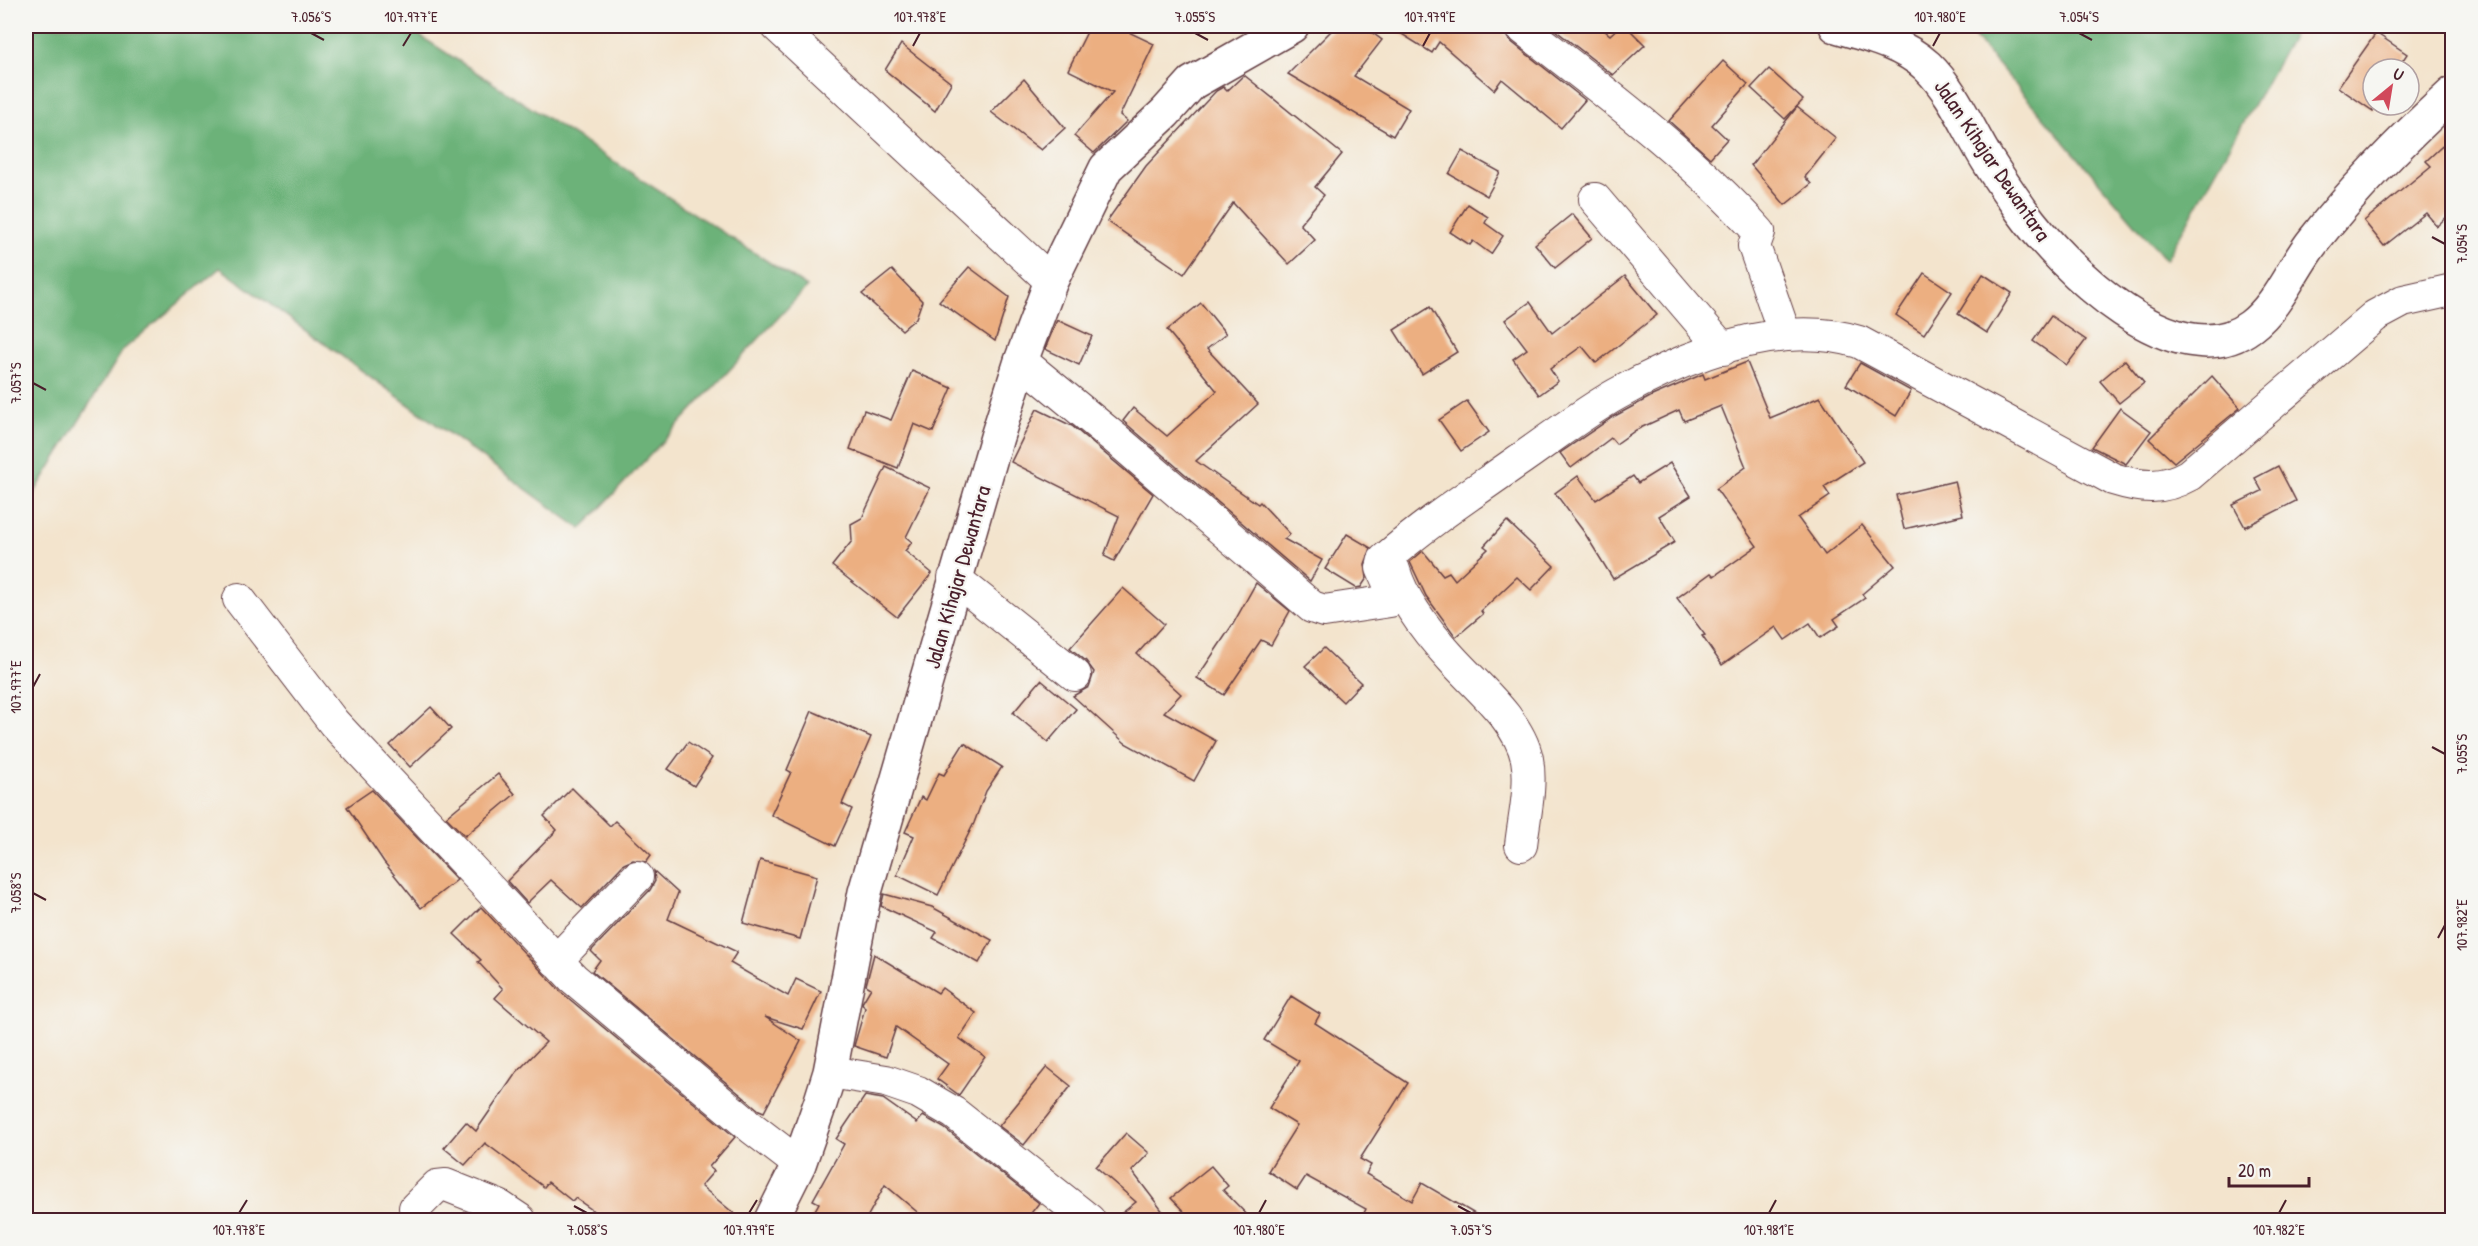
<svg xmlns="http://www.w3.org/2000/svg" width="2478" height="1246" font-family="'Patrick Hand',sans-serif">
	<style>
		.forest { fill: #6cb279; stroke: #5b6852; stroke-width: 1.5 }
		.building { fill: #ecaf81 }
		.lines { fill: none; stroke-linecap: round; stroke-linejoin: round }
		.minor-casing { stroke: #633d43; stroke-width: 34 }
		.major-casing { stroke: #633d43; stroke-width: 36 }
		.minor { stroke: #fff; stroke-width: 32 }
		.major { stroke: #fff; stroke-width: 33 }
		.ticks { fill: none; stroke: #4a1f2b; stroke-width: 2 }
		.labels { text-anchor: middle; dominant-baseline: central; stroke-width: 4.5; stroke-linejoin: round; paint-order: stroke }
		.street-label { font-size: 22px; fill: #4a1f2b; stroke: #f6f6f2 }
		.neatline { fill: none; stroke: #4a1f2b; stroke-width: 2 }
		.ticks-label { font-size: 15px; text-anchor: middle; fill: #4a1f2b }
	</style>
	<rect width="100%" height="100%" fill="#f6f6f2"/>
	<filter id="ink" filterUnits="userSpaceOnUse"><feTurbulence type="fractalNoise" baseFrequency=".0167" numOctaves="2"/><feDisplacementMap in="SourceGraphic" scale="12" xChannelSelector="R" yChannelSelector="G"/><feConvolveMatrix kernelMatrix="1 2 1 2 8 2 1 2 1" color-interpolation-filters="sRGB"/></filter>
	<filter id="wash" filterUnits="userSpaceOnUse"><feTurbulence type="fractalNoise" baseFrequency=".008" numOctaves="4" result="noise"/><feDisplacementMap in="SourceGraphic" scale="24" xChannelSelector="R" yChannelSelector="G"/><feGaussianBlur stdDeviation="1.35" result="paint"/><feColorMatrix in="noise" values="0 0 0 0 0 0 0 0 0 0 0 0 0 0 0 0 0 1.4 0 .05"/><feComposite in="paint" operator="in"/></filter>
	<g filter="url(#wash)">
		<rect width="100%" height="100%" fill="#f3e4cd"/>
		<g class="forest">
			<path d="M 26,26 L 405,26 L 807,287 L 581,529 L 220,268 L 123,350 L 26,506 Z"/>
			<path d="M 1965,26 L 2298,26 L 2166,260 Z"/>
		</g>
		<g id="blocks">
			<g class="building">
				<path d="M 1090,26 L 1116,26 L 1154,44 L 1120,115 L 1127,121 L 1094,153 L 1074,136 L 1113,92 L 1068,70 Z"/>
				<path d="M 1336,26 L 1363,26 L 1382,40 L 1354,76 L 1409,109 L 1393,136 L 1288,74 Z"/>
				<path d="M 1389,26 L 1500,26 L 1509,40 L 1585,100 L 1561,128 L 1502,79 L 1494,90 L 1439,42 L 1432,53 Z"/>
				<path d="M 1550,26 L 1599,26 L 1610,35 L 1620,26 L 1626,26 L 1645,45 L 1613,75 Z"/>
				<path d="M 2376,33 L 2407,54 L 2397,69 L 2373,69 L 2373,111 L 2338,87 Z"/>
				<path d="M 901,44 L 951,83 L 935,111 L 885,70 Z"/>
				<path d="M 1723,61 L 1748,84 L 1712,125 L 1727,139 L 1710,158 L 1669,121 Z"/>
				<path d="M 1769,69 L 1803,100 L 1785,119 L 1751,88 Z"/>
				<path d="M 1244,75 L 1342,154 L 1315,187 L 1324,195 L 1300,224 L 1315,240 L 1289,264 L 1233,203 L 1184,274 L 1107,221 L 1146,166 L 1216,91 L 1223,87 L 1227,91 Z"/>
				<path d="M 1024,79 L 1065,128 L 1041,150 L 991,112 Z"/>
				<path d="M 1797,107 L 1836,138 L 1805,177 L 1811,184 L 1785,205 L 1751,165 Z"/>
				<path d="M 2452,137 L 2452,212 L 2437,226 L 2426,213 L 2384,246 L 2364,221 L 2431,166 L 2426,161 Z"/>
				<path d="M 1462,151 L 1500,172 L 1487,196 L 1449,174 Z"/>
				<path d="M 1468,204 L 1488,217 L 1485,223 L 1503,236 L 1491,254 L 1473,241 L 1470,245 L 1450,232 Z"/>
				<path d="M 1572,214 L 1592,238 L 1555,268 L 1535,244 Z"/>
				<path d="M 969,267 L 1009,297 L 995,341 L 939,301 Z"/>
				<path d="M 892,270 L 922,301 L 916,318 L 902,330 L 862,294 Z"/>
				<path d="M 1924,273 L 1952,292 L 1924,334 L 1896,315 Z"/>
				<path d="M 1983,274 L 2012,293 L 1987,333 L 1958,314 Z"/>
				<path d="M 1625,276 L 1657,315 L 1596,363 L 1582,346 L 1550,369 L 1558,381 L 1539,395 L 1513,359 L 1527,349 L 1505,320 L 1530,302 L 1552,333 Z"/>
				<path d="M 1201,303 L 1226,334 L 1207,349 L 1258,404 L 1196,461 L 1258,504 L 1260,502 L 1290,534 L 1284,539 L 1322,560 L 1310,581 L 1123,421 L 1133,408 L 1167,436 L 1217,391 L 1167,330 Z"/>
				<path d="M 1430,307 L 1457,352 L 1422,374 L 1394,330 Z"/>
				<path d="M 2051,316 L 2086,340 L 2067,365 L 2033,341 Z"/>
				<path d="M 1057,320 L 1092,336 L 1079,365 L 1045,349 Z"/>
				<path d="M 2125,360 L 2144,383 L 2119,403 L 2100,381 Z"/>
				<path d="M 1747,362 L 1770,418 L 1820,397 L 1863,462 L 1824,487 L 1830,496 L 1798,518 L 1825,555 L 1862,525 L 1895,566 L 1862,594 L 1865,598 L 1834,619 L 1839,626 L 1820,638 L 1810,623 L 1785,640 L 1776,627 L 1722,665 L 1702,636 L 1705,635 L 1677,598 L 1711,573 L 1714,576 L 1757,546 L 1716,489 L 1746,467 L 1721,406 L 1684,421 L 1679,410 L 1636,430 L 1616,444 L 1611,438 L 1571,468 L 1560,453 L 1613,417 L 1652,396 L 1703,374 L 1705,379 Z"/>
				<path d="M 1860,363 L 1911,391 L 1896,416 L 1846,385 Z"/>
				<path d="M 912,371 L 952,388 L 933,432 L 914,424 L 898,468 L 850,449 L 864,410 L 891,420 Z"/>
				<path d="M 2212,376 L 2240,408 L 2174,462 L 2149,439 Z"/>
				<path d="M 1467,401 L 1489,432 L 1461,451 L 1439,420 Z"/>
				<path d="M 2120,408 L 2151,431 L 2126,464 L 2092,447 Z"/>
				<path d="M 1037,409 L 1072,426 L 1153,494 L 1114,561 L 1104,556 L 1119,516 L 1011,462 Z"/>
				<path d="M 1670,463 L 1691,496 L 1659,516 L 1675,542 L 1613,579 L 1584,532 L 1555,493 L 1578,476 L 1596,500 L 1633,476 L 1638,483 Z"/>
				<path d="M 2278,466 L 2296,501 L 2245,527 L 2233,505 L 2262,491 L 2255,478 Z"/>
				<path d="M 886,467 L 930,488 L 906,537 L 912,542 L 905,551 L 932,573 L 897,617 L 832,566 L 852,541 L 851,524 L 862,518 Z"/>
				<path d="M 1955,481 L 1963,515 L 1904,529 L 1896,495 Z"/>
				<path d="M 1507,521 L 1554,566 L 1531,590 L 1517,577 L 1481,611 L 1483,614 L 1456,637 L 1426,596 L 1410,562 L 1423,551 L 1443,575 L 1449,572 L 1455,580 L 1488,549 L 1484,546 Z"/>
				<path d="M 1347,534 L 1371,548 L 1365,564 L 1367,578 L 1361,587 L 1356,588 L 1325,569 Z"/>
				<path d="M 1256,583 L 1290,611 L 1271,645 L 1261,640 L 1224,695 L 1197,678 L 1233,624 Z"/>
				<path d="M 1123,588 L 1164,624 L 1137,654 L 1181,694 L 1164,712 L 1216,741 L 1194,781 L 1125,743 L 1073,696 L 1089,687 L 1094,672 L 1086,661 L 1070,648 Z"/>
				<path d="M 1324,648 L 1361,683 L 1343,702 L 1305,666 Z"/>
				<path d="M 1041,680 L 1076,709 L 1048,742 L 1013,713 Z"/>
				<path d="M 431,707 L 451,729 L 410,767 L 390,745 Z"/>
				<path d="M 812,711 L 871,737 L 842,804 L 852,809 L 835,846 L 771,815 L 791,772 L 787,770 Z"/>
				<path d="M 688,742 L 712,758 L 694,786 L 668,769 Z"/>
				<path d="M 964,743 L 1002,767 L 986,791 L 974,823 L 938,895 L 897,875 L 914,836 L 905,832 L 921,797 L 926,800 L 939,773 L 944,775 Z"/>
				<path d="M 498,774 L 515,794 L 465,836 L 446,817 Z"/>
				<path d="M 572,788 L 610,826 L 615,821 L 651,855 L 646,862 L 633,860 L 624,864 L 582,908 L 551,880 L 527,903 L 507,881 L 557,830 L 544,816 Z"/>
				<path d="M 372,790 L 457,880 L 421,908 L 384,862 L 347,807 Z"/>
				<path d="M 760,860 L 817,876 L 800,939 L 743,923 Z"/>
				<path d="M 654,871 L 678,893 L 668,919 L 737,952 L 730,963 L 788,996 L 796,979 L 821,991 L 803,1029 L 765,1017 L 801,1041 L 764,1112 L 759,1110 L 592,971 L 600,960 L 591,951 L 650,890 L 655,881 Z"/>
				<path d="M 884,894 L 932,907 L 992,940 L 979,963 L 933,938 L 937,932 L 881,906 Z"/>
				<path d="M 481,907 L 561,992 L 735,1137 L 709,1167 L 714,1171 L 701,1186 L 743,1221 L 608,1221 L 575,1198 L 572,1201 L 548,1182 L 544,1187 L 485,1143 L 465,1165 L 444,1148 L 466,1122 L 476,1131 L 516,1073 L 546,1042 L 495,998 L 503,989 L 478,962 L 481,960 L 454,934 Z"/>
				<path d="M 874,954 L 938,993 L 942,988 L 976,1013 L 959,1038 L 985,1057 L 959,1095 L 937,1079 L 948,1064 L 896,1027 L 886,1057 L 854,1046 L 865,1008 L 862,1003 L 871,988 L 866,985 Z"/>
				<path d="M 1291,996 L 1320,1014 L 1315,1023 L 1408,1083 L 1360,1159 L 1371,1165 L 1366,1174 L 1412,1201 L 1422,1183 L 1487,1221 L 1360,1221 L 1366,1209 L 1306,1176 L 1297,1190 L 1268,1171 L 1297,1125 L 1269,1108 L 1299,1061 L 1264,1040 Z"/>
				<path d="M 1047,1067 L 1071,1086 L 1024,1145 L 999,1126 Z"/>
				<path d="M 865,1096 L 883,1099 L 917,1123 L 923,1116 L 944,1128 L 1039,1203 L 1025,1221 L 928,1221 L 885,1185 L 865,1221 L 809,1221 L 819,1203 L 813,1200 L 844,1144 L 836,1139 Z"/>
				<path d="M 1126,1133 L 1149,1153 L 1132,1171 L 1170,1221 L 1112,1221 L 1136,1202 L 1096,1167 Z"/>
				<path d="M 1211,1166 L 1228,1186 L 1223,1190 L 1253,1221 L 1193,1221 L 1171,1198 Z"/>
			</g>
		</g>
	</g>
	<g filter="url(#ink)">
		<use href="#blocks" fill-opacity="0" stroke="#633d43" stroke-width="1.5"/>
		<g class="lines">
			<defs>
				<g id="minor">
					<path d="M 777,26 L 1051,281"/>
					<path d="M 1520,26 C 1602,90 1689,154 1759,232 L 1754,246 L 1785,335"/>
					<path d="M 1595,199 L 1723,349"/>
					<path d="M 1021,361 L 1122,444 L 1312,607 L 1324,611 L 1390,601 L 1393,593 L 1382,568 L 1384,560 C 1425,524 1471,494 1515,463 C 1549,440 1581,414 1617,394 C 1687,355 1779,318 1859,342 L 2113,479 C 2142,488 2162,490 2189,475 L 2375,316 L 2403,301 L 2452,290"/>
					<path d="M 1394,570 C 1403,602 1429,634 1451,658 C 1476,686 1519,720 1527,759 C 1532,786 1524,818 1521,845"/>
					<path d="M 954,578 L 1075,675"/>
					<path d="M 239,599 L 334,723 L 573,978 L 752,1128 L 799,1164"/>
					<path d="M 556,961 L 637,877"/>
					<path d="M 830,1072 L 886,1081 L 918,1092 L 954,1113 L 1089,1220"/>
					<path d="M 415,1208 L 437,1186 L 446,1185 L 499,1206 L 520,1220"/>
				</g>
				<g id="major">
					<path d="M 1836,26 C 1867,35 1902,43 1927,66 C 1954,92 1968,129 1988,161 C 1998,177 2010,194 2021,210 C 2061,266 2177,382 2251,326 C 2280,304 2292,267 2315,239 C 2356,186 2403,139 2452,94"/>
					<path d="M 771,1220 L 799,1164 L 820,1104 L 830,1072 L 865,892 L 997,437 L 1021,361 L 1051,281 L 1106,168 L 1165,113 L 1192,83 L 1292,26"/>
				</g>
			</defs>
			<use href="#minor" class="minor-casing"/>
			<use href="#major" class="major-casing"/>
			<use href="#minor" class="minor"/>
			<use href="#major" class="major"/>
		</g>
	</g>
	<path class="ticks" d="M 311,33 L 324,40M 1195,33 L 1208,40M 2079,33 L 2092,40M 403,46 L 411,33M 913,46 L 920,33M 1423,46 L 1430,33M 1933,46 L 1940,33M 2432,237 L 2445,244M 33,383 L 46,390M 33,687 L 40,674M 2432,747 L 2445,754M 33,893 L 46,900M 2438,938 L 2445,925M 574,1206 L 587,1213M 1458,1206 L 1471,1213M 239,1213 L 247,1200M 749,1213 L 757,1200M 1259,1213 L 1266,1200M 1769,1213 L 1776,1200M 2279,1213 L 2286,1200"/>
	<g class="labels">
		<g class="street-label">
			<text transform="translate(1993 160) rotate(56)">Jalan Kihajar Dewantara</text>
			<text transform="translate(957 577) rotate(-74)">Jalan Kihajar Dewantara</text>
		</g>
	</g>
	<rect width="2478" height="1246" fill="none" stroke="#f6f6f2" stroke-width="66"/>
	<g transform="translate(2391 87) rotate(30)"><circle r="28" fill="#f6f6f2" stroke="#b1a0a2" stroke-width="1.5"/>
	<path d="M0-4.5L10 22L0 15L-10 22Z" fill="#d1495b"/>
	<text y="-9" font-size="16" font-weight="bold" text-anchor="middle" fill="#4a1f2b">U</text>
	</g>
	<path d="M2229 1177v9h80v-9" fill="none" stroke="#4a1f2b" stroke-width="3"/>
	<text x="2238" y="1177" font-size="18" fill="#4a1f2b" stroke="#f6f6f2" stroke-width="4.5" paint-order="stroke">20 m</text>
	<rect x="33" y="33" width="2412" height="1180" class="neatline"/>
	<g class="ticks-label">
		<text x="311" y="22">7.056°S</text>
		<text x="411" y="22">107.977°E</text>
		<text x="920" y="22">107.978°E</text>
		<text x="1195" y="22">7.055°S</text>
		<text x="1430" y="22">107.979°E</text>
		<text x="1940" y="22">107.980°E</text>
		<text x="2079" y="22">7.054°S</text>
		<text transform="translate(2462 244) rotate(-90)" y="5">7.054°S</text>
		<text transform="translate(16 383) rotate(-90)" y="5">7.057°S</text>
		<text transform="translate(16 687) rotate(-90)" y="5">107.977°E</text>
		<text transform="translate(2462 754) rotate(-90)" y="5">7.055°S</text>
		<text transform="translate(16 893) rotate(-90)" y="5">7.058°S</text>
		<text transform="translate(2462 925) rotate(-90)" y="5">107.982°E</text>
		<text x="239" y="1235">107.978°E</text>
		<text x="587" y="1235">7.058°S</text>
		<text x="749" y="1235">107.979°E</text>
		<text x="1259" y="1235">107.980°E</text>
		<text x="1471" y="1235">7.057°S</text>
		<text x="1769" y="1235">107.981°E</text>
		<text x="2279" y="1235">107.982°E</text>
	</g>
</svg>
